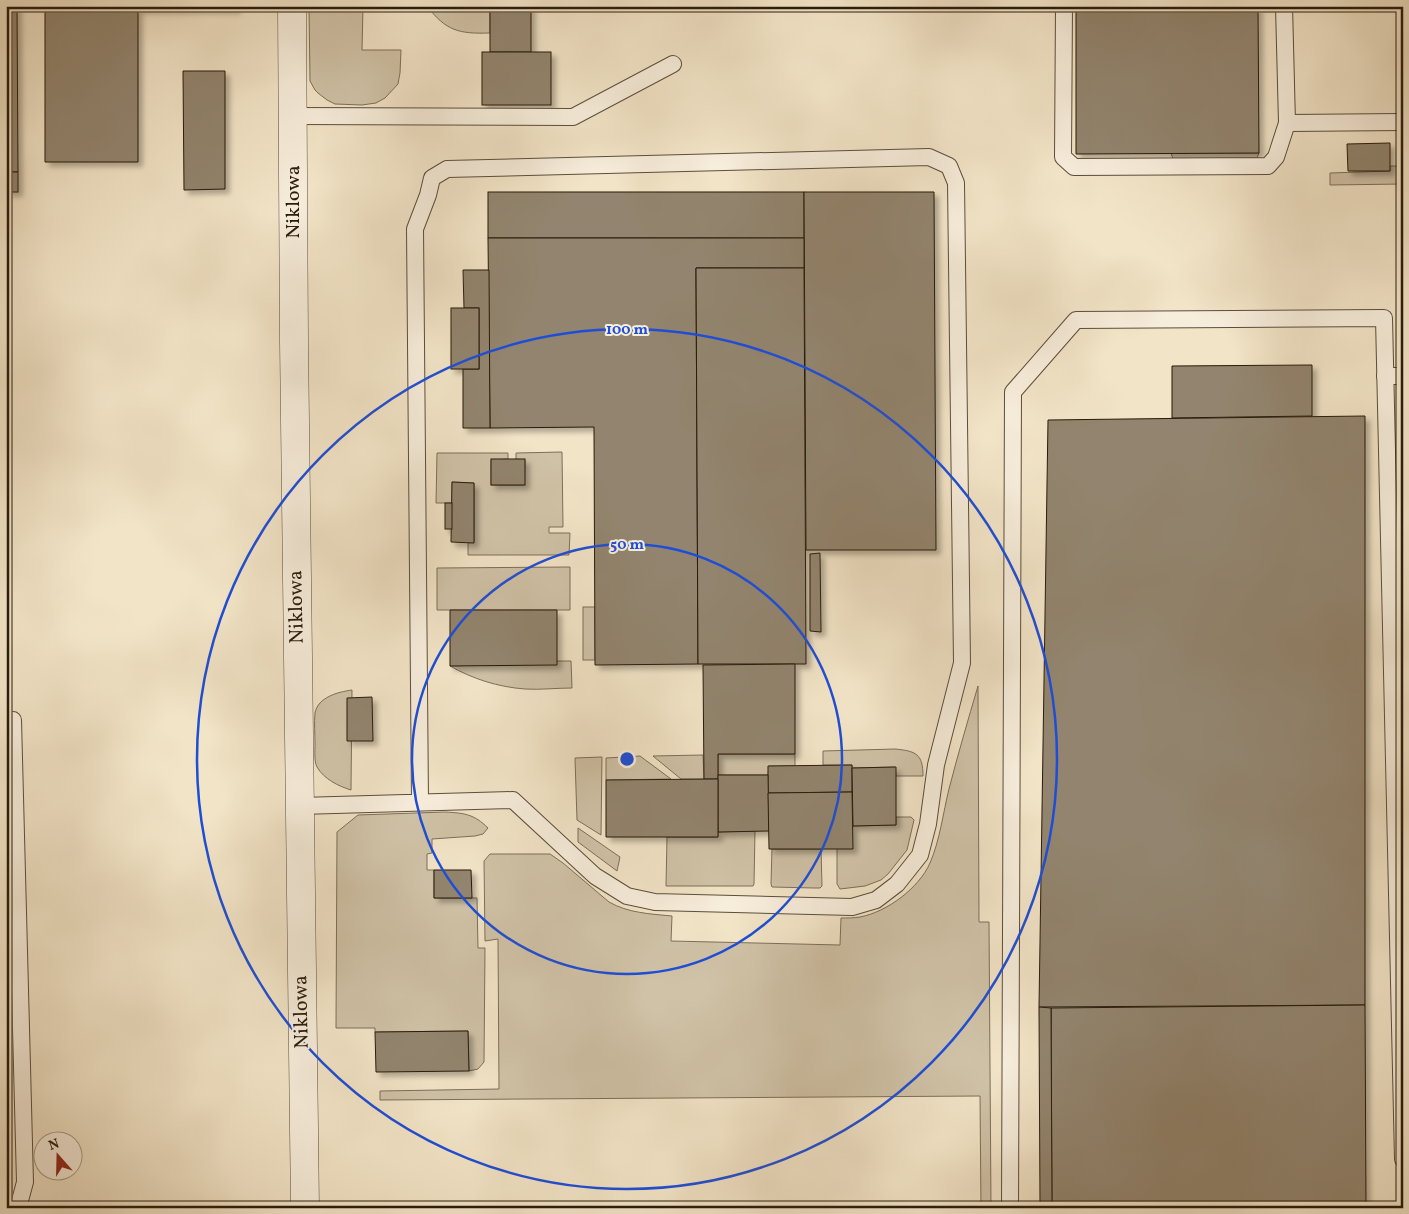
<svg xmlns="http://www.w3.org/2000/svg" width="1409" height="1214" font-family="Vollkorn,serif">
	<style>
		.green { fill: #d0c2a7; stroke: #7c6f5a }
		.building { fill: #92846e; stroke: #291c0d; filter: url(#shadow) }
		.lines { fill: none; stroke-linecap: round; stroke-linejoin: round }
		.lane-casing { stroke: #5b4e3c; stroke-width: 18 }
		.street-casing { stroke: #5b4e3c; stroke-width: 29 }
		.lane { stroke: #f7eddb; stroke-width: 16 }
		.street { stroke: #f7eddb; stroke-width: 28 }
		.ring { fill: none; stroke: #1d4ed8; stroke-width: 2.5 }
		.labels { text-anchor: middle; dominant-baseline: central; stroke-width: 4; stroke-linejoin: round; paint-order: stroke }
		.street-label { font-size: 20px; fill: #291c0d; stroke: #f7eddb }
		.centre { fill: #1d4ed8; stroke: #f7eddb; stroke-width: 2.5 }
		.ring-label { font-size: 15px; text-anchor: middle; font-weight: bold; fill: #1d4ed8; stroke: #f7eddb; stroke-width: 4; stroke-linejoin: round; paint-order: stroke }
	</style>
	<defs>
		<filter id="shadow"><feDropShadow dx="4.5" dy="4.5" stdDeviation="2.5" flood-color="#0004"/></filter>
	</defs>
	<rect width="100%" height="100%" fill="#f2e4c7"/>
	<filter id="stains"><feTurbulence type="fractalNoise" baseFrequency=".004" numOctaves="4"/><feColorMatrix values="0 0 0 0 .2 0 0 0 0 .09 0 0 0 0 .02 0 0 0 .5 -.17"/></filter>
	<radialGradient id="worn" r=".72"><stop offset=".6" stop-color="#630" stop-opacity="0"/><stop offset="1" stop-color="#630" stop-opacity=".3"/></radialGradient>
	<g class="green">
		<path d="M 309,6 L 363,6 L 362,50 L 401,50 L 400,73 L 398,84 L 385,98 L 376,103 L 362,105 L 335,104 L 327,100 L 318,93 L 315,90 L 310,81 Z"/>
		<path d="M 427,6 L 490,6 L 490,33 C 459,34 446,31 427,6 Z"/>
		<path d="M 1171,153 L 1259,153 L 1257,158 L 1173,159 Z"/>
		<path d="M 1390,166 L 1403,166 L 1403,184 L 1330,185 L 1330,173 L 1390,171 Z"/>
		<path d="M 562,452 L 563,527 L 549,527 L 549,533 L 570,533 L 569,555 L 468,555 L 468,543 L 474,542 L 474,483 L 452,482 L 452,503 L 436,503 L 437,453 L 508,453 L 508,459 L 491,460 L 491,485 L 524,485 L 525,460 L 516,459 L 516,453 Z"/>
		<path d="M 570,567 L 570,610 L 437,610 L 437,568 Z"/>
		<rect x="583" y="607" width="12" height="53"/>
		<path d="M 557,661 L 571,661 L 572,688 C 556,688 540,690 525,689 C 498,687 473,679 450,666 Z"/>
		<path d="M 978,686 L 979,922 L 989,922 L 991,1208 L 981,1208 L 980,1096 L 380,1100 L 380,1091 L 499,1089 L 498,939 L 485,941 L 484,861 L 490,854 L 550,854 L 563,863 L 609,902 C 628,913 651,914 672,916 L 671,941 L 840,945 L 841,918 C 847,918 854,918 860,917 C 887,912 919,888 930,863 C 940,840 943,813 949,789 C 958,754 968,720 978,686 Z"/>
		<path d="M 352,690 L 351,790 C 338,786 324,779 317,767 C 314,761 315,751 315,744 C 315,734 314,723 315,713 C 318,697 338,692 352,690 Z"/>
		<path d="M 895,749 C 916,751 923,754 923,776 L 896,776 L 895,767 L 852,768 L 852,765 L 823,765 L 823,751 Z"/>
		<path d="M 718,754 L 795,754 L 795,766 L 769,766 L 768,775 L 718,775 Z"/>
		<path d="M 703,755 L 704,779 L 681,779 L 653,756 Z"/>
		<path d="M 640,756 L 671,779 L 606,780 L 606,758 Z"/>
		<path d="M 602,757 L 601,835 L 577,820 L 575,758 Z"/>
		<path d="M 445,812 C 464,813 474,814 488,828 L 483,834 L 475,836 L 432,839 L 432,853 L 427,854 L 427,870 L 434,870 L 434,898 L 477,898 L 478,948 L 485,948 L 484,1062 L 478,1069 L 469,1071 L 468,1031 L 375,1032 L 375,1028 L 336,1028 L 337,832 L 358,815 Z"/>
		<path d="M 896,817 L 911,817 L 914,820 L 907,850 L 888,874 L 881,880 L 865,886 L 840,889 L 837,884 L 837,849 L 853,826 L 896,825 Z"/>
		<path d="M 578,828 L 620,857 L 617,871 L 578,842 Z"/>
		<path d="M 755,831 L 754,884 L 753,886 L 666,886 L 667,837 L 718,837 L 718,832 Z"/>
		<path d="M 772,849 L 821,849 L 822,886 L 820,888 L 814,888 L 772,887 L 771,884 Z"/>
	</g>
	<g class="building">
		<path d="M 6,6 L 17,6 L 18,172 L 6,172 Z"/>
		<path d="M 45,6 L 140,6 L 140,9 L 138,9 L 138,162 L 45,162 Z"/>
		<rect x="140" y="6" width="96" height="3"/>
		<rect x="490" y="6" width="41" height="46"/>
		<path d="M 1076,6 L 1258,6 L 1259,153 L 1076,154 Z"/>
		<rect x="482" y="52" width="69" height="53"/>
		<path d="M 183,71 L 225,71 L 225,189 L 184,190 Z"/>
		<path d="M 1390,143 L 1390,171 L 1348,171 L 1347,144 Z"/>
		<rect x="6" y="172" width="12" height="20"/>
		<rect x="488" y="192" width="316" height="46"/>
		<path d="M 804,192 L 934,192 L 936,550 L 806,550 Z"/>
		<path d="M 488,238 L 804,238 L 804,268 L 696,268 L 698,664 L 595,665 L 594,427 L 490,428 Z"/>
		<path d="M 696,268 L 804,268 L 806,664 L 698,664 Z"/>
		<path d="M 463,270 L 489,270 L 490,428 L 463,428 L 463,369 L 479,369 L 479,308 L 464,308 Z"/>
		<rect x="451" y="308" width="28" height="61"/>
		<path d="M 1312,365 L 1312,416 L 1172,418 L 1172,366 Z"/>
		<path d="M 1365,416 L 1365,1005 L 1039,1007 L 1048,420 Z"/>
		<rect x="491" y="459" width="34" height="26"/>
		<path d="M 452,482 L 474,483 L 474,543 L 451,542 Z"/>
		<rect x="445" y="503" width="7" height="26"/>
		<path d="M 820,553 L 821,632 L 810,631 L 810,554 Z"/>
		<path d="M 450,610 L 557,610 L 557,665 L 450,666 Z"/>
		<path d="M 795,664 L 795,754 L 718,754 L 718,779 L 704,779 L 703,665 Z"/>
		<path d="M 372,697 L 373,741 L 347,741 L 347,698 Z"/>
		<path d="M 852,765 L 852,792 L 768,793 L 768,766 Z"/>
		<path d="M 896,767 L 896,825 L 853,826 L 852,768 Z"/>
		<path d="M 718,775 L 768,775 L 769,831 L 718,832 Z"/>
		<path d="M 718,779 L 718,837 L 606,837 L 606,780 Z"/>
		<path d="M 852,792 L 853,849 L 769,849 L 768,793 Z"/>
		<path d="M 434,870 L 471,870 L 472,898 L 434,898 Z"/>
		<path d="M 1365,1005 L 1366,1208 L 1052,1208 L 1051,1008 Z"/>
		<path d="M 1039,1007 L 1051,1008 L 1052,1208 L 1040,1208 Z"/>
		<path d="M 468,1031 L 469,1071 L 376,1072 L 375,1032 Z"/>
	</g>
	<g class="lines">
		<defs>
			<g id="lane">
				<path d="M 1064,6 L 1063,157 L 1074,167 L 1268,166 L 1276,157 L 1287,123 L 1284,6"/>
				<path d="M 293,116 L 573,117 L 673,64"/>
				<path d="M 1287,123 L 1403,122"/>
				<path d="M 1385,376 L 1403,376"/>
				<path d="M 13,720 L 25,1182 L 18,1208"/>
				<path d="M 300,806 L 513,800 L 595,876 L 627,896 L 655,902 L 852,907 L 876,900 L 897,884 L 920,855 L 928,824 L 936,765 L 962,663 L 956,183 L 949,166 L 929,157 L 447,169 L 432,178 L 428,195 L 415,229 L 420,802"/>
				<path d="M 1010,1208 L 1013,392 L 1076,320 L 1384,318 L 1403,1159"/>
			</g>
			<path id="street" d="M 292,6 L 294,342 L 305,1208"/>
		</defs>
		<use href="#lane" class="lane-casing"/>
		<use href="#street" class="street-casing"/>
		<use href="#lane" class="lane"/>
		<use href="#street" class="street"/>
	</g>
	<g class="ring">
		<circle cx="627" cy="759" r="215"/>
		<circle cx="627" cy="759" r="430"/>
	</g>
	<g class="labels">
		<g class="street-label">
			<text transform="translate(294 202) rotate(-90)">Niklowa</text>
			<text transform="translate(297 607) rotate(-91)">Niklowa</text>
			<text transform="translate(302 1012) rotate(-91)">Niklowa</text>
		</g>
	</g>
	<circle cx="627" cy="759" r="8" class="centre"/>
	<g class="ring-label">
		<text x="627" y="334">100 m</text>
		<text x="627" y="549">50 m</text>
	</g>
	<rect width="1409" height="1214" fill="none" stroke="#f2e4c7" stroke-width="25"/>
	<rect x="8" y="8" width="1394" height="1199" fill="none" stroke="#291c0d" stroke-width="2.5"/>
	<rect x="12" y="12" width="1384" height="1189" fill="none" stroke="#291c0d"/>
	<g transform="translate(58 1156) rotate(340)"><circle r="24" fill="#f7eddb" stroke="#a59989"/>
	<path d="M0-4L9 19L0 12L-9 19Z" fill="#8f2418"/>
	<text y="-8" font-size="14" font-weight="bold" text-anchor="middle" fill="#291c0d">N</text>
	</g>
	<rect width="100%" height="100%" filter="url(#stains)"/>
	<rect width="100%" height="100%" fill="url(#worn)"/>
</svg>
